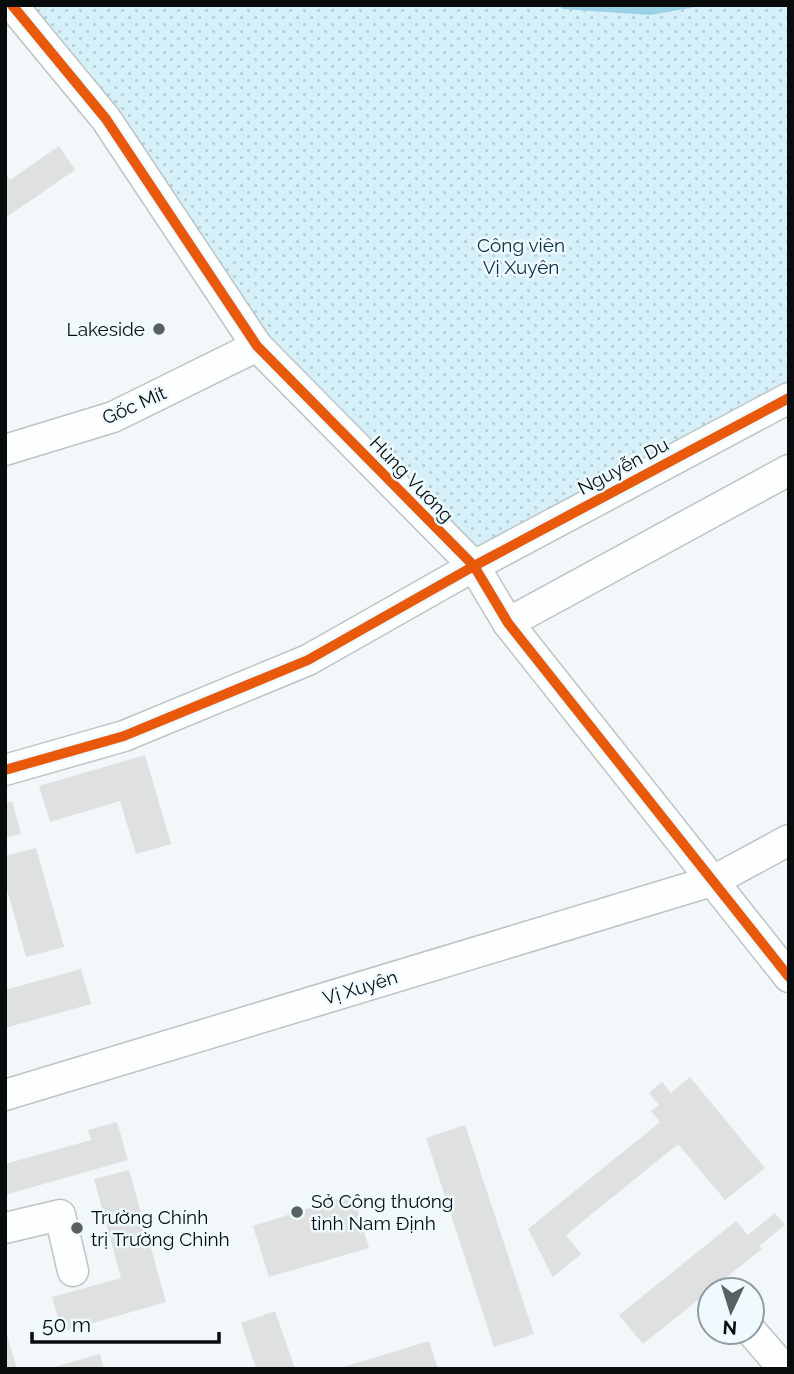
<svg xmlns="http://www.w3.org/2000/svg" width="794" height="1374" font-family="Raleway,sans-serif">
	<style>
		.grass { fill: url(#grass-dots) }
		.water { fill: #99d2e6 }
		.building { fill: #dfe0e0 }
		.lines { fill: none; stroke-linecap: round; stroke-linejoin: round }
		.minor-casing { stroke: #bec3c4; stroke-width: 33 }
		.minor { stroke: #fdfefe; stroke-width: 30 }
		.cycleway-casing { stroke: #eefafe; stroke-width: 15 }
		.cycleway { stroke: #e8590c; stroke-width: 10 }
		.poi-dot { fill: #5a5f60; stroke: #eefafe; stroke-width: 2.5 }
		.labels { text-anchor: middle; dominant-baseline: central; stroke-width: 5; stroke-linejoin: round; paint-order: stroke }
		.park-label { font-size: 19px; fill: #09303c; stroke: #eefafe }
		.poi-label { font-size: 19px; fill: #080c0d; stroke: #eefafe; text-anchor: start }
		.street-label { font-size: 19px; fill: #080c0d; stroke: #eefafe }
	</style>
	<defs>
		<pattern id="grass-dots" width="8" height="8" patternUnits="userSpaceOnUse" patternTransform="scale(1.75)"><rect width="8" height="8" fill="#d5f0f9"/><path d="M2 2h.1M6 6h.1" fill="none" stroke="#b5cdd4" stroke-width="1.8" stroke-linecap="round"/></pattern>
	</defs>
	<rect width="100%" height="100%" fill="#f2f8fa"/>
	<path class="grass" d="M 12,5 L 789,5 L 789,398 L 474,566 L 257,346 Z"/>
	<path class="water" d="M 558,5 L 707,5 L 650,15 L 563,9 Z"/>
	<g class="building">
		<path d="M 59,146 L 75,170 L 5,218 L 5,173 L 10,180 Z"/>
		<path d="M 145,755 L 171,844 L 136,854 L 120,801 L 50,822 L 39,786 Z"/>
		<path d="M 12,801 L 21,834 L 5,838 L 5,803 Z"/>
		<path d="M 36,848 L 64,947 L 26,957 L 5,882 L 5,856 Z"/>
		<path d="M 81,969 L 91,1004 L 5,1028 L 5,990 Z"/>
		<path d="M 690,1077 L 765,1168 L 725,1200 L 678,1144 L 566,1235 L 581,1254 L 553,1277 L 528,1229 L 660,1122 L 651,1111 L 659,1105 L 649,1093 L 662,1082 L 671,1093 Z"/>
		<path d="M 117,1122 L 128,1160 L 5,1195 L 5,1164 L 91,1140 L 88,1130 Z"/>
		<path d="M 465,1125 L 534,1334 L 494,1347 L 426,1138 Z"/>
		<path d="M 129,1170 L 166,1302 L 62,1332 L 52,1297 L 121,1278 L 94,1179 Z"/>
		<path d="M 353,1194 L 369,1248 L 269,1277 L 253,1226 Z"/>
		<path d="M 775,1213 L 785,1225 L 759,1246 L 762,1249 L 643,1344 L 619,1315 L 736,1221 L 748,1235 Z"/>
		<path d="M 275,1311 L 295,1369 L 256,1369 L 241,1323 Z"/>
		<path d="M 5,1332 L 6,1332 L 17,1369 L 5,1369 Z"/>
		<path d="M 429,1341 L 438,1369 L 341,1369 L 340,1368 Z"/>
		<path d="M 100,1354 L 104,1369 L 51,1369 L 51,1368 Z"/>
	</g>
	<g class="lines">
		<defs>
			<g id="minor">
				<path d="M 12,5 L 106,119 L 257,346 L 474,566 L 508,623 L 789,977"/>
				<path d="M 5,450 L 113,417 L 257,346"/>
				<path d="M 508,623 L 789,470"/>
				<path d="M 5,770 L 124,736 L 308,660 L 474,566 L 789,398"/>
				<path d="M 5,1095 L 715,880 L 789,840"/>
				<path d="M 5,1228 L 60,1215 L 73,1271"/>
				<path d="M 752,1332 L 784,1369"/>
			</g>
		</defs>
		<use href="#minor" class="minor-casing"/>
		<use href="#minor" class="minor"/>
		<defs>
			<g id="cycleway">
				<path d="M 12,5 L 106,119 L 257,346 L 474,566 L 508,623 L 789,977"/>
				<path d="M 5,770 L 124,736 L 308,660 L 474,566 L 789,398"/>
			</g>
		</defs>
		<use href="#cycleway" class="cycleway-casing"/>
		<use href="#cycleway" class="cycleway"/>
	</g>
	<g class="poi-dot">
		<circle cx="159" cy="329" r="7"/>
		<circle cx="297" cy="1212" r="7"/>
		<circle cx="77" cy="1228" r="7"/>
	</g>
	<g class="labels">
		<g class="park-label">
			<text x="521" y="245">Công viên<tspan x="521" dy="22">Vị Xuyên</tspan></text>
		</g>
		<g class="poi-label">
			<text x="145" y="329" text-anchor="end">Lakeside</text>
			<text x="311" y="1201">Sở Công thương<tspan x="311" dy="22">tỉnh Nam Định</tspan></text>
			<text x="91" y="1217">Trường Chính<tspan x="91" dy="22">trị Trường Chinh</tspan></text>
		</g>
		<g class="street-label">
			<text transform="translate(134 405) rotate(-24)">Gốc Mít</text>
			<text transform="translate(623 466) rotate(-28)">Nguyễn Du</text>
			<text transform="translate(412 479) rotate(46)">Hùng Vương</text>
			<text transform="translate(360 987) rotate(-17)">Vị Xuyên</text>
		</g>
	</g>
	<rect width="794" height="1374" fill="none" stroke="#080c0d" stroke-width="14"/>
	<g transform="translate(731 1311) rotate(184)"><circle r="33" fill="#eefafe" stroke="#929b9e" stroke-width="2"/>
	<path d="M0-5L12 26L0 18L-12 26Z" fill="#5a5f60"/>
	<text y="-10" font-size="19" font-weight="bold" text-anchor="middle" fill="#080c0d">N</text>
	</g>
	<path d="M32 1332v10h187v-10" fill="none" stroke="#080c0d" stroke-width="3.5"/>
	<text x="42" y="1332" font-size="21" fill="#080c0d" stroke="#eefafe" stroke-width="5" paint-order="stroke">50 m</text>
</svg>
